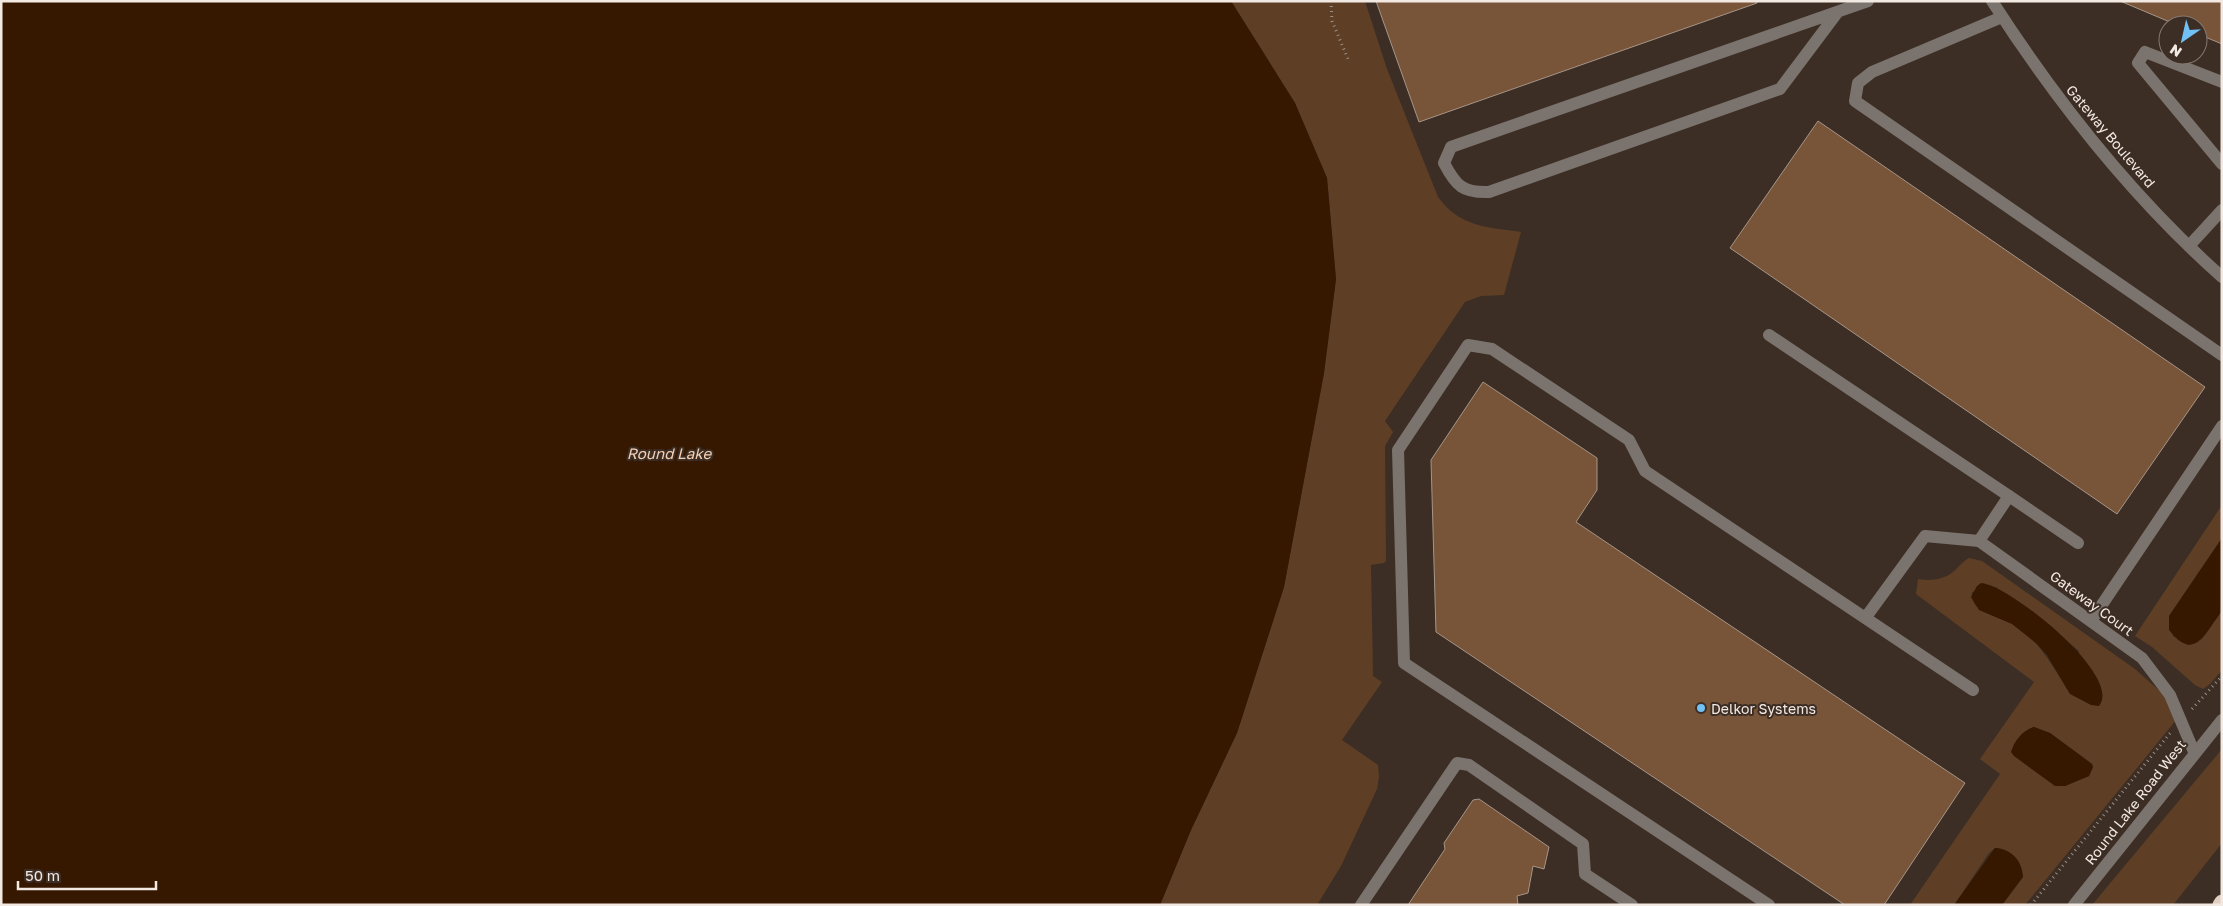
<svg xmlns="http://www.w3.org/2000/svg" width="2223" height="906" font-family="'Golos Text',sans-serif">
	<style>
		.green { fill: #5e3f26; fill-rule: evenodd }
		.water { fill: #361700 }
		.building { fill: #785438; stroke: #a69589 }
		.lines { fill: none; stroke-linecap: round; stroke-linejoin: round }
		.path { stroke: #9b8f87; stroke-width: 3; stroke-dasharray: 1 4; stroke-linecap: butt }
		.minor { stroke: #7b736e; stroke-width: 12 }
		.highway { stroke: #e1cfc2; stroke-width: 15 }
		.poi-dot { fill: #71c1f5; stroke: #3c2e24; stroke-width: 2 }
		.labels { text-anchor: middle; dominant-baseline: central; stroke-width: 4; stroke-linejoin: round; paint-order: stroke }
		.street-label { font-size: 14px; fill: #f3e9e3; stroke: #3c2e24 }
		.poi-label { font-size: 14px; fill: #f3e9e3; stroke: #3c2e24; text-anchor: start }
		.water-label { font-size: 15px; font-style: italic; fill: #f6d0b5; stroke: #3c2e24 }
	</style>
	<rect width="100%" height="100%" fill="#3c2e24"/>
	<g class="green">
		<path d="M 1231,1 L 1365,1 L 1387,69 L 1438,197 C 1460,227 1487,227 1521,232 L 1504,295 L 1481,296 L 1465,302 L 1385,421 L 1393,432 L 1385,446 L 1386,561 L 1384,563 L 1371,565 L 1373,676 L 1382,682 L 1342,740 L 1378,765 L 1379,777 L 1377,789 L 1341,866 L 1317,905 L 1160,905 L 1191,830 L 1237,733 L 1284,587 L 1324,373 L 1336,279 L 1327,178 L 1295,103 Z"/>
		<path d="M 2222,505 L 2222,538 L 2169,616 L 2173,636 L 2188,645 L 2202,639 L 2222,610 L 2222,670 L 2210,684 L 2203,689 L 2195,685 L 2152,647 L 2135,636 Z"/>
		<path d="M 1969,558 L 1982,561 L 2135,669 L 2181,710 L 2177,719 L 2025,905 L 2002,905 L 2023,877 C 2019,861 2013,849 1995,848 L 1989,853 L 1954,905 L 1910,905 L 2000,774 L 1980,759 L 2034,682 L 1916,594 L 1918,579 C 1930,581 1943,580 1953,572 C 1959,567 1962,562 1969,558 ZM 1996,587 L 2041,619 L 2079,651 L 2070,694 C 2053,667 2040,640 2011,623 C 1997,615 1970,613 1972,592 ZM 2034,727 L 2050,733 L 2092,764 L 2093,767 L 2089,776 L 2065,786 L 2013,746 C 2019,738 2024,730 2034,727 Z"/>
		<path d="M 2222,749 L 2222,843 L 2173,905 L 2092,905 Z"/>
	</g>
	<g class="water">
		<path d="M 1,1 L 1231,1 L 1295,103 L 1327,178 L 1336,279 L 1324,373 L 1284,587 L 1237,733 L 1191,830 L 1160,905 L 1,905 Z"/>
		<path d="M 2222,538 C 2222,560 2223,586 2222,608 C 2221,614 2215,620 2212,625 C 2198,646 2188,654 2169,630 L 2169,616 Z"/>
		<path d="M 1981,583 C 2008,584 2124,676 2099,706 L 2091,705 L 2070,694 L 2047,655 L 2037,644 L 2012,624 L 1979,610 L 1971,597 L 1977,586 Z"/>
		<path d="M 2034,727 L 2050,733 L 2092,764 L 2093,767 L 2089,776 L 2065,786 L 2055,786 L 2014,756 L 2011,752 C 2014,741 2023,730 2034,727 Z"/>
		<path d="M 1995,848 C 2011,849 2022,860 2023,877 L 2002,905 L 1954,905 Z"/>
	</g>
	<g class="building">
		<path d="M 1376,1 L 1757,1 L 1757,3 L 1419,122 Z"/>
		<path d="M 2120,1 L 2222,1 L 2222,44 L 2198,34 L 2198,25 L 2177,25 Z"/>
		<path d="M 1818,121 L 2205,387 L 2117,514 L 1730,248 Z"/>
		<path d="M 1483,382 L 1597,458 L 1597,490 L 1576,522 L 1965,783 L 1884,905 L 1845,905 L 1436,632 L 1431,460 Z"/>
		<path d="M 1479,799 L 1549,847 L 1544,869 L 1533,866 L 1528,893 L 1517,896 L 1518,905 L 1408,905 L 1445,849 L 1444,843 L 1473,800 Z"/>
	</g>
	<g class="lines">
		<g class="path">
			<path d="M 1331,1 L 1332,21 L 1348,59"/>
			<path d="M 2192,709 L 2222,676"/>
			<path d="M 2031,905 L 2171,732"/>
		</g>
		<g class="minor">
			<path d="M 1992,1 C 2057,102 2132,197 2222,277"/>
			<path d="M 1837,13 L 1780,89 L 1489,192 C 1463,193 1456,186 1444,163 L 1451,147 L 1868,1"/>
			<path d="M 2002,17 L 1872,72 L 1858,83 L 1855,101 L 2222,355"/>
			<path d="M 2222,82 L 2145,52 L 2138,63 L 2222,164"/>
			<path d="M 2189,246 L 2222,210"/>
			<path d="M 1769,335 L 2009,496 L 1979,541"/>
			<path d="M 2009,496 L 2078,543"/>
			<path d="M 1866,617 L 1925,536 L 1979,541 L 2142,658 L 2170,695 L 2194,752"/>
			<path d="M 2091,621 L 2222,426"/>
			<path d="M 1361,905 L 1457,763 L 1469,765 L 1583,844 L 1585,874 L 1632,905"/>
			<path d="M 1769,905 L 1404,663 L 1398,450 L 1468,345 L 1492,349 L 1629,440 L 1645,471 L 1973,690"/>
			<path d="M 2074,905 L 2222,720"/>
		</g>
		<path class="highway" d="M 2220,905 L 2222,902"/>
	</g>
	<circle class="poi-dot" cx="1701" cy="708" r="5"/>
	<g class="labels">
		<g class="street-label">
			<text transform="translate(2111 136) rotate(50)">Gateway Boulevard</text>
			<text transform="translate(2092 603) rotate(36)">Gateway Court</text>
			<text transform="translate(2135 802) rotate(-52)">Round Lake Road West</text>
		</g>
		<g class="poi-label">
			<text x="1711" y="708">Delkor Systems</text>
		</g>
		<g class="water-label">
			<text x="669" y="453">Round Lake</text>
		</g>
	</g>
	<rect width="2223" height="906" fill="none" stroke="#f3e9e3" stroke-width="5"/>
	<g transform="translate(2183 40) rotate(214)"><circle r="24" fill="#3c2e24" stroke="#857970"/>
	<path d="M0-4L9 19L0 12L-9 19Z" fill="#71c1f5"/>
	<text y="-8" font-size="14" font-weight="bold" text-anchor="middle" fill="#f3e9e3">N</text>
	</g>
	<path d="M18 881v8h138v-8" fill="none" stroke="#f3e9e3" stroke-width="2.5"/>
	<text x="25" y="881" font-size="15" fill="#f3e9e3" stroke="#3c2e24" stroke-width="4" paint-order="stroke">50 m</text>
</svg>
